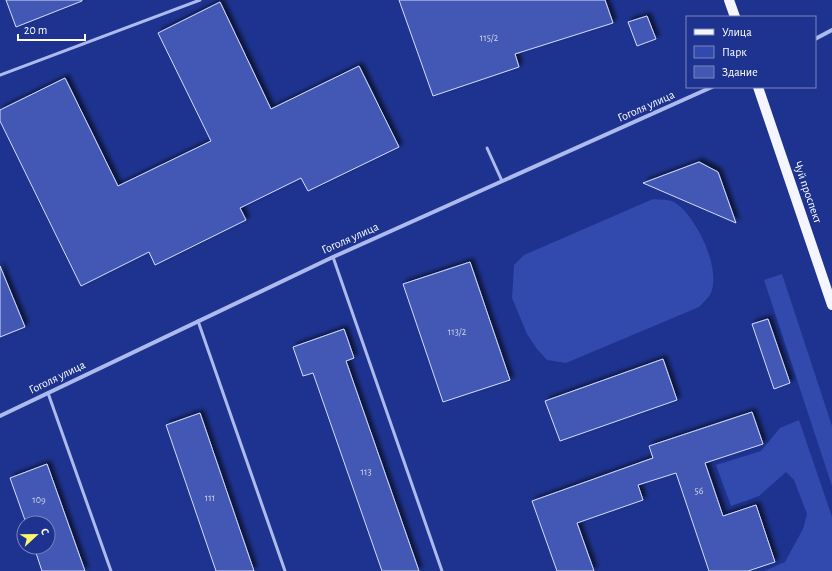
<svg xmlns="http://www.w3.org/2000/svg" width="832" height="571" font-family="'Alegreya Sans',sans-serif">
	<style>
		.green { fill: #324aad }
		.building { fill: #4358b4; stroke: #d3dbf9; filter: url(#shadow) }
		.lines { fill: none; stroke-linecap: round; stroke-linejoin: round }
		.lane { stroke: #adbaed; stroke-width: 3 }
		.street { stroke: #adbaed; stroke-width: 4 }
		.primary { stroke: #f4f5ff; stroke-width: 10 }
		.labels { text-anchor: middle; dominant-baseline: central; stroke-width: 3; stroke-linejoin: round; paint-order: stroke }
		.number-label { font-size: 10px; fill: #d0d5ec }
		.street-label { font-size: 12px; fill: #fff; stroke: #1e338f }
	</style>
	<defs>
		<filter id="shadow"><feDropShadow dx="3.5" dy="-3.5" stdDeviation="2" flood-color="#0009"/></filter>
	</defs>
	<rect width="100%" height="100%" fill="#1e338f"/>
	<g class="green">
		<path d="M 653,199 C 659,200 669,199 674,202 C 696,215 723,271 710,295 C 707,299 703,303 699,307 L 566,363 L 547,360 L 537,349 L 527,334 L 512,298 L 514,265 L 524,255 Z"/>
		<path d="M 782,274 L 832,426 L 832,486 L 764,280 Z"/>
		<path d="M 799,420 L 832,517 L 832,571 L 764,571 L 785,562 L 803,529 L 807,514 L 794,480 L 786,472 L 759,496 L 731,506 L 716,465 L 761,451 L 780,428 Z"/>
	</g>
	<g class="building">
		<path d="M 6,0 L 82,0 L 82,1 L 16,27 Z"/>
		<path d="M 399,0 L 605,0 L 613,23 L 515,54 L 519,67 L 433,96 Z"/>
		<path d="M 220,2 L 271,109 L 359,66 L 399,147 L 308,191 L 301,178 L 240,208 L 246,220 L 155,265 L 149,252 L 81,286 L 0,121 L 0,110 L 65,78 L 118,186 L 211,141 L 158,33 Z"/>
		<path d="M 647,16 L 656,39 L 637,46 L 628,22 Z"/>
		<path d="M 699,162 L 718,172 L 736,223 L 643,183 Z"/>
		<path d="M 470,262 L 510,380 L 443,402 L 403,284 Z"/>
		<path d="M 0,266 L 25,327 L 0,337 Z"/>
		<path d="M 768,319 L 790,383 L 774,389 L 752,324 Z"/>
		<path d="M 344,329 L 354,358 L 346,361 L 419,571 L 382,571 L 313,373 L 303,376 L 293,347 Z"/>
		<path d="M 663,359 L 677,400 L 560,441 L 545,401 Z"/>
		<path d="M 752,412 L 763,444 L 705,463 L 723,516 L 756,505 L 775,562 L 748,571 L 709,571 L 676,473 L 638,485 L 643,500 L 577,523 L 594,571 L 557,571 L 532,501 L 653,458 L 649,446 Z"/>
		<path d="M 200,413 L 254,571 L 216,571 L 166,425 Z"/>
		<path d="M 47,464 L 85,571 L 42,571 L 34,547 L 48,547 L 48,523 L 26,523 L 10,478 Z"/>
	</g>
	<g class="lines">
		<g class="lane">
			<path d="M 0,75 L 200,0"/>
			<path d="M 487,148 L 502,181"/>
			<path d="M 333,257 L 442,571"/>
			<path d="M 198,321 L 285,571"/>
			<path d="M 48,393 L 111,571"/>
		</g>
		<g class="street">
			<path d="M 815,39 L 832,30"/>
			<path d="M 0,416 L 333,257 L 712,87"/>
		</g>
		<g class="primary">
			<path d="M 729,0 L 735,17"/>
			<path d="M 758,87 L 832,305"/>
		</g>
	</g>
	<g class="labels">
		<g class="number-label">
			<text x="489" y="38">115/2</text>
			<text x="457" y="332">113/2</text>
			<text x="366" y="472">113</text>
			<text x="699" y="491">56</text>
			<text x="210" y="498">111</text>
			<text x="39" y="500">109</text>
		</g>
		<g class="street-label">
			<text transform="translate(646 106) rotate(-24)">Гоголя улица</text>
			<text transform="translate(808 192) rotate(71)">Чуй проспект</text>
			<text transform="translate(350 238) rotate(-24)">Гоголя улица</text>
			<text transform="translate(57 377) rotate(-26)">Гоголя улица</text>
		</g>
	</g>
	<rect x="686" y="16" width="130" height="72" fill="#1e338f" stroke="#7885bc"/>
	<rect x="694" y="29" width="20" height="6" fill="#f4f5ff" stroke="#7885bc"/>
	<text x="722" y="36" font-size="12" fill="#ffffff">Улица</text>
	<rect x="694" y="46" width="20" height="12" fill="#324aad" stroke="#7885bc"/>
	<text x="722" y="56" font-size="12" fill="#ffffff">Парк</text>
	<rect x="694" y="66" width="20" height="12" fill="#4358b4" stroke="#7885bc"/>
	<text x="722" y="76" font-size="12" fill="#ffffff">Здание</text>
	<g transform="translate(36 535) rotate(68)"><circle r="19" fill="#1e338f" stroke="#7885bc"/>
	<path d="M0-3L7 15L0 10L-7 15Z" fill="#fbf76d"/>
	<text y="-6" font-size="11" font-weight="bold" text-anchor="middle" fill="#ffffff">С</text>
	</g>
	<path d="M18 34v6h67v-6" fill="none" stroke="#ffffff" stroke-width="2"/>
	<text x="24" y="34" font-size="12" fill="#ffffff" stroke="#1e338f" stroke-width="3" paint-order="stroke">20 m</text>
</svg>
